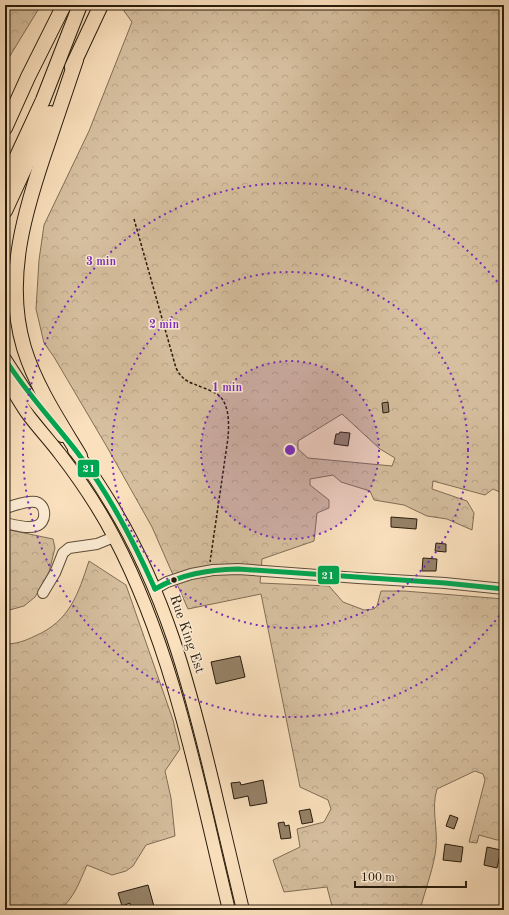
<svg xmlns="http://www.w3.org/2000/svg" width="509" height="915" font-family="'Old Standard TT',serif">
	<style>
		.forest { fill: url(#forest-crowns); stroke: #806e56; fill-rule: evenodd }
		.building { fill: #968268; stroke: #291c0c }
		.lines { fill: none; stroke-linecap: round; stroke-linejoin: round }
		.minor-casing { stroke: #5d4d38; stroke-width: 12 }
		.major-casing { stroke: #291c0c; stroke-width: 14 }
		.highway-casing { stroke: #291c0c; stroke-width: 16 }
		.path { stroke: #291c0c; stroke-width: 1.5; stroke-dasharray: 3 2; stroke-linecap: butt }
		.minor { stroke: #fcebd4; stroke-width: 10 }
		.major { stroke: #fae0bd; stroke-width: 12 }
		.highway { stroke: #fae0bd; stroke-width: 14 }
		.bus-1-casing { stroke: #fcebd4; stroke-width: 8 }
		.bus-1 { stroke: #00a651; stroke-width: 5 }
		.ring { fill: none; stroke: #7b2cbf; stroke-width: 2; stroke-dasharray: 2 4 }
		.bus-dot { fill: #291c0c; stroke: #fcebd4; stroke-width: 1.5 }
		.labels { text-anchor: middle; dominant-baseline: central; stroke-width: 3; stroke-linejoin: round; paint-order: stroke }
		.street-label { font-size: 14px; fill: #291c0c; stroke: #fcebd4 }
		.centre { fill: #7b2cbf; stroke: #fcebd4; stroke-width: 2 }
		.ring-label { font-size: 12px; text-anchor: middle; font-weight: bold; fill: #7b2cbf; stroke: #fcebd4; stroke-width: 3; stroke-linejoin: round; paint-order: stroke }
		.line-badge { stroke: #fcebd4; stroke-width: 1.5 }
		.badge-label { font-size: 11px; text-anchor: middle; font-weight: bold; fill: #fff }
	</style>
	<defs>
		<pattern id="forest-crowns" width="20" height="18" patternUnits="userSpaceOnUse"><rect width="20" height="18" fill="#d6bf9f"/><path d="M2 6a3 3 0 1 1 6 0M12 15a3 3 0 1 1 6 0" fill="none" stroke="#b8a488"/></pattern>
	</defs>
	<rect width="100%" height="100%" fill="#fae0bd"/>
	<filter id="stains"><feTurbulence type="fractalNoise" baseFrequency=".005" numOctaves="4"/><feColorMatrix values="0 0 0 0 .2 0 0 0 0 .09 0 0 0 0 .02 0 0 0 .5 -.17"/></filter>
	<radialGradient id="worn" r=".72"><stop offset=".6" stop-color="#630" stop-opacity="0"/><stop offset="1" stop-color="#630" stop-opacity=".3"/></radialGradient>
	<g class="forest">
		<path d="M 5,5 L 41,5 L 5,64 Z"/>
		<path d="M 126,5 L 504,5 L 504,492 L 502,493 L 493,489 L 485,495 L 433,481 L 432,489 L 467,501 L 474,513 L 472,530 L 447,519 L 427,516 L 404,505 L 374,500 L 370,491 L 341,482 L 333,475 L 310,479 L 310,485 L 329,500 L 329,508 L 317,513 L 314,541 L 262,559 L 260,583 L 329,586 L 343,602 L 364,610 L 374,609 L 377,606 L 381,591 L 404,591 L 504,599 L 504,840 L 497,840 L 479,835 L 477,843 L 469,842 L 485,780 L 483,774 L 475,771 L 437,789 C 431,808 438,828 436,848 C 434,866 426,888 421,906 L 418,910 L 333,910 L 327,887 L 284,892 L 273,860 L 300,847 L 297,829 L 324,822 L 331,809 L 328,800 L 300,787 L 261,594 L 188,609 L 152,527 L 107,447 L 54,357 L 44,343 L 36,309 L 39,260 L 44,225 L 89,131 L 132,22 L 124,11 ZM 342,414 L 380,449 L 395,458 L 392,466 L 308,458 L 298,449 L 298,441 Z"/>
		<path d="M 5,529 L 53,539 L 55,548 L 49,572 L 35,597 L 24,606 L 6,611 Z"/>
		<path d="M 89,561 L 126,585 L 173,720 L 180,749 L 165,771 L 171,798 L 175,836 L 146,845 L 133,866 L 126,871 L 112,875 L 87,865 C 79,883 75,896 60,910 L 5,910 L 5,644 C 16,644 25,641 35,636 C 70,621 78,594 89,561 Z"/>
	</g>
	<g class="building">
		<path d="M 388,402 L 389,412 L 383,413 L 382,403 Z"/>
		<path d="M 340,432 L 350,433 L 348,446 L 334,444 L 336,434 L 339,434 Z"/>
		<path d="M 391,517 L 417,519 L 416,529 L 391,527 Z"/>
		<path d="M 436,543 L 446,544 L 446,552 L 435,551 Z"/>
		<path d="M 423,558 L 437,559 L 436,571 L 422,571 Z"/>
		<path d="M 240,656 L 245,677 L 216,684 L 211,662 Z"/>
		<path d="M 263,780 L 267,803 L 250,806 L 248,796 L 234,799 L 231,783 L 240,782 L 241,785 Z"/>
		<path d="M 310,809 L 313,822 L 302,824 L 299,811 Z"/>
		<path d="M 450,815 L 458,818 L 454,829 L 446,826 Z"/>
		<path d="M 284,822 L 285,826 L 289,825 L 291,838 L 281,839 L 278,823 Z"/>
		<path d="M 445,844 L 463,847 L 461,862 L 443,860 Z"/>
		<path d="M 487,847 L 501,850 L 497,868 L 484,865 Z"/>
		<path d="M 148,885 L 155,910 L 132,910 L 130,903 L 122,906 L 118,893 Z"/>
	</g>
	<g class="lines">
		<defs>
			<g id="minor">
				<path d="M 5,508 C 14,506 26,500 36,502 C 47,505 47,523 36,526 C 27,529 14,525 5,523"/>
				<path d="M 155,589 L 167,582 L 191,574 L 213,570 L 238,569 L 358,578 L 445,583 L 504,589"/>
				<path d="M 43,593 L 55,573 L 63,553 L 69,548 L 97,544 L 114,537"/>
			</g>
			<g id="major">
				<path d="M 5,359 L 27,393 L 62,436"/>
				<path d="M 5,378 C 13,390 20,404 29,416 C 39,429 50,441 60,454 C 80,480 99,508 114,537 C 175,653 198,784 229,910"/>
				<path d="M 74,450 C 88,466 99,484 110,502 C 165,591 189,683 213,783 C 223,825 233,868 243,910"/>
			</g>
			<g id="highway">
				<path d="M 76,60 C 67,87 58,113 49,140 C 26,206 3,278 24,348 C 36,387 59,421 80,456"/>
				<path d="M 72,67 L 101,5"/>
				<path d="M 5,128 L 28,77 L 64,5"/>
				<path d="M 5,182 L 43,100 L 80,5"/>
				<path d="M 5,211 L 50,113"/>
			</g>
		</defs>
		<use href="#minor" class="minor-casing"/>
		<use href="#major" class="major-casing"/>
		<use href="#highway" class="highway-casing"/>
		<path class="path" d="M 134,219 L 176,368 C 180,376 185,381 194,384 C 201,387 210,390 217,394 C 230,403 229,424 228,438 L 210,562"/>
		<use href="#minor" class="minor"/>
		<use href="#major" class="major"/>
		<use href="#highway" class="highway"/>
		<defs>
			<g id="bus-1">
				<path d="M 5,359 C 27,394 55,423 80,456 C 111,497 134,542 155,589"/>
				<path d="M 155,589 C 181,574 208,570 238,569 L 445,583 L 504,589"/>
			</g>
		</defs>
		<use href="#bus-1" class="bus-1-casing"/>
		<use href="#bus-1" class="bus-1"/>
	</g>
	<circle cx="290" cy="450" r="89" fill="#7b2cbf" fill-opacity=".12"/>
	<g class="ring">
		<circle cx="290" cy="450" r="89"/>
		<circle cx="290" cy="450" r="178"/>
		<path d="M503 611A267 267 0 1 1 503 289"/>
	</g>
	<circle class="bus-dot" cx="174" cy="580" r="3.5"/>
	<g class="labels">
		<g class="street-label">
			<text transform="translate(187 634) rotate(71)">Rue King Est</text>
		</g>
	</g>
	<circle cx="290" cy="450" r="6" class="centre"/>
	<g class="ring-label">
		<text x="101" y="265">3 min</text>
		<text x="164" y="328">2 min</text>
		<text x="227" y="391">1 min</text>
	</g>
	<g class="line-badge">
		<rect x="77" y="459" width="23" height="19" rx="4" fill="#00a651"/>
		<rect x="317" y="565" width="23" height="20" rx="4" fill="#00a651"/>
	</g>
	<g class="badge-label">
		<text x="89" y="472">21</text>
		<text x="328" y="579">21</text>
	</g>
	<rect width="509" height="915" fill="none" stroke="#fae0bd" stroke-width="20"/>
	<rect x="6" y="6" width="497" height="903" fill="none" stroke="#291c0c" stroke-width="2"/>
	<rect x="10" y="10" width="489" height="895" fill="none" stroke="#291c0c"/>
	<path d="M355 881v6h111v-6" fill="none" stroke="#291c0c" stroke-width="2"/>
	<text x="361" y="881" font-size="12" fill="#291c0c" stroke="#fcebd4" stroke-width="3" paint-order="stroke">100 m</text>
	<rect width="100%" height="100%" filter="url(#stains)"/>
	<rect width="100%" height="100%" fill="url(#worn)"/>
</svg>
